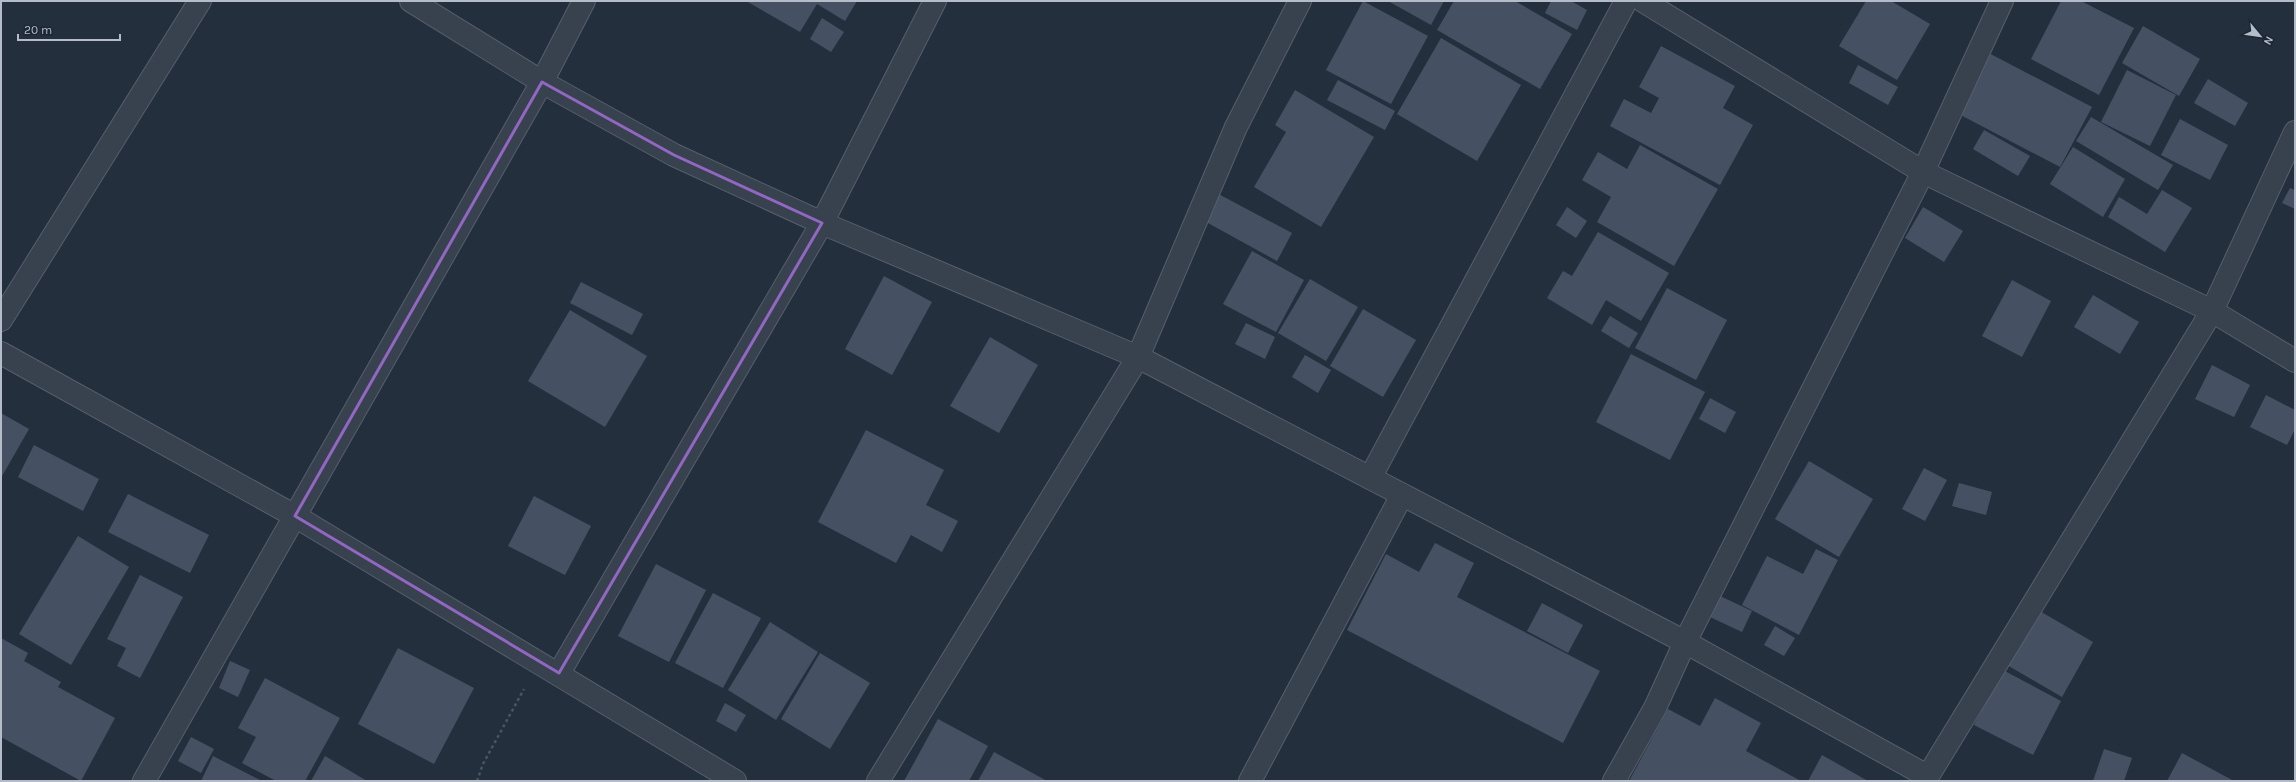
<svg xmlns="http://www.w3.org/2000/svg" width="2296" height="782" font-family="Karla,sans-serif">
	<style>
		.building { fill: #455162 }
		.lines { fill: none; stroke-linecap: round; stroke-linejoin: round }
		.street-casing { stroke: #565f6c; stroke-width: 24 }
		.path { stroke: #44595c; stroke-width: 2.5; stroke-dasharray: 3 3; stroke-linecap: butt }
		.street { stroke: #38414e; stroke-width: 22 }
		.marked { fill: none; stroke: #9266c3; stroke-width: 3; stroke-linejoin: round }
	</style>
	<rect width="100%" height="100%" fill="#242f3e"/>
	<g class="building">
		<path d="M 746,1 L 857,1 L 845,21 L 817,4 L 800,32 Z"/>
		<path d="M 1363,1 L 1428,36 L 1391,104 L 1326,70 Z"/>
		<path d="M 1388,1 L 1444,1 L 1431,25 Z"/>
		<path d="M 1454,1 L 1515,1 L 1572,34 L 1540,89 L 1437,30 Z"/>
		<path d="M 1551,1 L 1571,1 L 1587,10 L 1577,30 L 1545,13 Z"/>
		<path d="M 1866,1 L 1891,1 L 1930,24 L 1897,80 L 1839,46 Z"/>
		<path d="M 2061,1 L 2081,1 L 2134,28 L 2099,95 L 2031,59 Z"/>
		<path d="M 822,18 L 844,32 L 831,52 L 810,39 Z"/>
		<path d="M 2143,26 L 2200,59 L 2179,96 L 2122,63 Z"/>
		<path d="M 1441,38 L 1521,85 L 1477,161 L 1397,114 Z"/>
		<path d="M 1661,46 L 1735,86 L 1723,108 L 1753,125 L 1720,185 L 1610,126 L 1624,99 L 1651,113 L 1659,98 L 1639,87 Z"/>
		<path d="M 1983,50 L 2092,107 L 2060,167 L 1951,110 Z"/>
		<path d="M 1858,65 L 1898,87 L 1888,105 L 1849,83 Z"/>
		<path d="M 2127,70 L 2176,95 L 2150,146 L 2101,122 Z"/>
		<path d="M 2208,79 L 2248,103 L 2235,126 L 2194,103 Z"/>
		<path d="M 1338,80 L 1395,111 L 1385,130 L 1327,100 Z"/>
		<path d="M 1295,90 L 1374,137 L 1321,227 L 1254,187 L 1286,132 L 1275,125 Z"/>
		<path d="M 2091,117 L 2173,165 L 2158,190 L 2076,141 Z"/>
		<path d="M 2180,119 L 2228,145 L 2210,180 L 2161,155 Z"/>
		<path d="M 1984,130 L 2030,156 L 2018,176 L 1973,149 Z"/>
		<path d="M 1640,145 L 1718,189 L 1674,266 L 1597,222 L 1611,197 L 1582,180 L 1598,152 L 1627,169 Z"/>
		<path d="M 2073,147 L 2125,179 L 2103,217 L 2050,184 Z"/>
		<path d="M 2290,188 L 2295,190 L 2295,209 L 2282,203 Z"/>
		<path d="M 1211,190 L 1292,233 L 1277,261 L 1197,217 Z"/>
		<path d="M 2162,190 L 2192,208 L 2165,252 L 2108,217 L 2119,197 L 2147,214 Z"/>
		<path d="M 1567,207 L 1587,221 L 1576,238 L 1556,225 Z"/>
		<path d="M 1923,207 L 1963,231 L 1944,262 L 1905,238 Z"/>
		<path d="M 1598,232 L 1669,273 L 1641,321 L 1606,300 L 1592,325 L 1547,298 L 1563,271 L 1572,276 Z"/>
		<path d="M 1252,251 L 1304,280 L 1276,332 L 1223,304 Z"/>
		<path d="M 884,276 L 932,302 L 892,375 L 845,349 Z"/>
		<path d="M 1310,279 L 1358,307 L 1326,361 L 1278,333 Z"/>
		<path d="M 2012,280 L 2051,301 L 2022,357 L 1982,336 Z"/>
		<path d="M 581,282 L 643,314 L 632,335 L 570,303 Z"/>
		<path d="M 1667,288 L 1727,320 L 1696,380 L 1635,348 Z"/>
		<path d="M 2093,295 L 2139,322 L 2120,354 L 2074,327 Z"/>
		<path d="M 1363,309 L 1416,340 L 1383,397 L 1330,366 Z"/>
		<path d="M 570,310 L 647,356 L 605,427 L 528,381 Z"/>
		<path d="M 1610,316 L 1638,333 L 1629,348 L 1601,331 Z"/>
		<path d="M 1246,323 L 1275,337 L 1265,359 L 1235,344 Z"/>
		<path d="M 990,337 L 1038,365 L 999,433 L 950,406 Z"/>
		<path d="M 1631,354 L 1705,392 L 1670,460 L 1596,422 Z"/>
		<path d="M 1305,355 L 1331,370 L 1318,393 L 1292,377 Z"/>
		<path d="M 2212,365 L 2250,385 L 2234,417 L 2195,399 Z"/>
		<path d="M 2266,395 L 2295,410 L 2295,429 L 2287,445 L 2250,427 Z"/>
		<path d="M 1710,398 L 1736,412 L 1725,433 L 1699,419 Z"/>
		<path d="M 1,413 L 29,429 L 1,478 Z"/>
		<path d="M 866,430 L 944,470 L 926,505 L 958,521 L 942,552 L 911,535 L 896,563 L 818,522 Z"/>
		<path d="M 34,445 L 99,479 L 83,511 L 18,477 Z"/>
		<path d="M 1809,461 L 1873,499 L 1839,557 L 1775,519 Z"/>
		<path d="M 1924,468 L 1947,480 L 1925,521 L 1902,509 Z"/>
		<path d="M 1959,483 L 1992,492 L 1986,515 L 1952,506 Z"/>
		<path d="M 128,494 L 209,535 L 190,573 L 108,532 Z"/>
		<path d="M 534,496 L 591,526 L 565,575 L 508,546 Z"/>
		<path d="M 78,536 L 129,567 L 71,665 L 19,634 Z"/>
		<path d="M 1435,543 L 1474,563 L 1457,597 L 1600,671 L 1563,743 L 1347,630 L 1386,554 L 1419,572 Z"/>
		<path d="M 1816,549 L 1838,560 L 1799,635 L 1742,605 L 1767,556 L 1803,574 Z"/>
		<path d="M 656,564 L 706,590 L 669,662 L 618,636 Z"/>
		<path d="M 140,575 L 183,597 L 140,678 L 117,666 L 126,648 L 107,639 Z"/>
		<path d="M 713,593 L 761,618 L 723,688 L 675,663 Z"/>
		<path d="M 1720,596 L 1752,611 L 1742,632 L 1710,617 Z"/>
		<path d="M 1542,603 L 1583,625 L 1568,653 L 1527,631 Z"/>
		<path d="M 2038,610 L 2093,642 L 2062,697 L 2007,665 Z"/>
		<path d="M 770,622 L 818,652 L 776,720 L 728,690 Z"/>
		<path d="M 1775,626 L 1795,638 L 1784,656 L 1764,645 Z"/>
		<path d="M 1,638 L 28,653 L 24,661 L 61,682 L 58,687 L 115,718 L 81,781 L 1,737 Z"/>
		<path d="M 398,648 L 474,688 L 434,764 L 358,724 Z"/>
		<path d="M 820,653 L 870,683 L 830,749 L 781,719 Z"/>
		<path d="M 230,661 L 250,670 L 238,697 L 219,688 Z"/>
		<path d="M 2003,670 L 2061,701 L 2033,755 L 1974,725 Z"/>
		<path d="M 265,678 L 340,718 L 305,781 L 276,781 L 242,763 L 256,737 L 238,728 Z"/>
		<path d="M 1715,698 L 1761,723 L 1746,751 L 1801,781 L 1629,781 L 1668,709 L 1700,726 Z"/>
		<path d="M 725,703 L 746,715 L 736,732 L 716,721 Z"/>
		<path d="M 938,719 L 988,746 L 969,781 L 904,781 Z"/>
		<path d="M 191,737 L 214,749 L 201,773 L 178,761 Z"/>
		<path d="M 2104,749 L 2132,758 L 2124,781 L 2093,781 Z"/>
		<path d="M 994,752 L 1047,781 L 978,781 Z"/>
		<path d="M 2182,753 L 2234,781 L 2167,781 Z"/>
		<path d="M 1822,755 L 1868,781 L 1808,781 Z"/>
		<path d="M 213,756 L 262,781 L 201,781 Z"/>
		<path d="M 325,756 L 367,781 L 311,781 Z"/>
	</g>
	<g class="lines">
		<defs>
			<g id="street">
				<path d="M 411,1 L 542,82 L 674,155 L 822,223 L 1138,357 L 1685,642 L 1927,776"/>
				<path d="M 1643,1 L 1923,172 L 2212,311 L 2295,361"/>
				<path d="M 1,320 L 200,1"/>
				<path d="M 1,353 L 295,516 L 735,781"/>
				<path d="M 1370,478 L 1626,1"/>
				<path d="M 559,673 L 822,223 L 935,1"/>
				<path d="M 144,781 L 542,82 L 584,1"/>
				<path d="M 878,781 L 1138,357 L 1236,127 L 1300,1"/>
				<path d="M 1250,781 L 1402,495"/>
				<path d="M 1614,781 L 1655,708 L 1685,642 L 1923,172 L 2002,1"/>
				<path d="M 1925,781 L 2212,311 L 2295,132"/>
			</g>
		</defs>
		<use href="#street" class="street-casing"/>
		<path class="path" d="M 477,781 L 483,764 L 524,689"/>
		<use href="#street" class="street"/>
	</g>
	<path class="marked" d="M 542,82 L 674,155 L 822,223 L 559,673 L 295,516 Z"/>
	<rect width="2296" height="782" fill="none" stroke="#b4bcc9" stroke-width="4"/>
	<g transform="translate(2260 36) rotate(119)" stroke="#1d2633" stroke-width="3" paint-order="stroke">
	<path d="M0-3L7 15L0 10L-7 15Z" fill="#b4bcc9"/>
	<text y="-6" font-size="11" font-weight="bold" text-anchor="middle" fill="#b4bcc9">N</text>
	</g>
	<path d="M18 34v6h102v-6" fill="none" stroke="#b4bcc9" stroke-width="2"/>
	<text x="24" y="34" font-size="12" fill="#b4bcc9" stroke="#1d2633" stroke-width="3" paint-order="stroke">20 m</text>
</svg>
